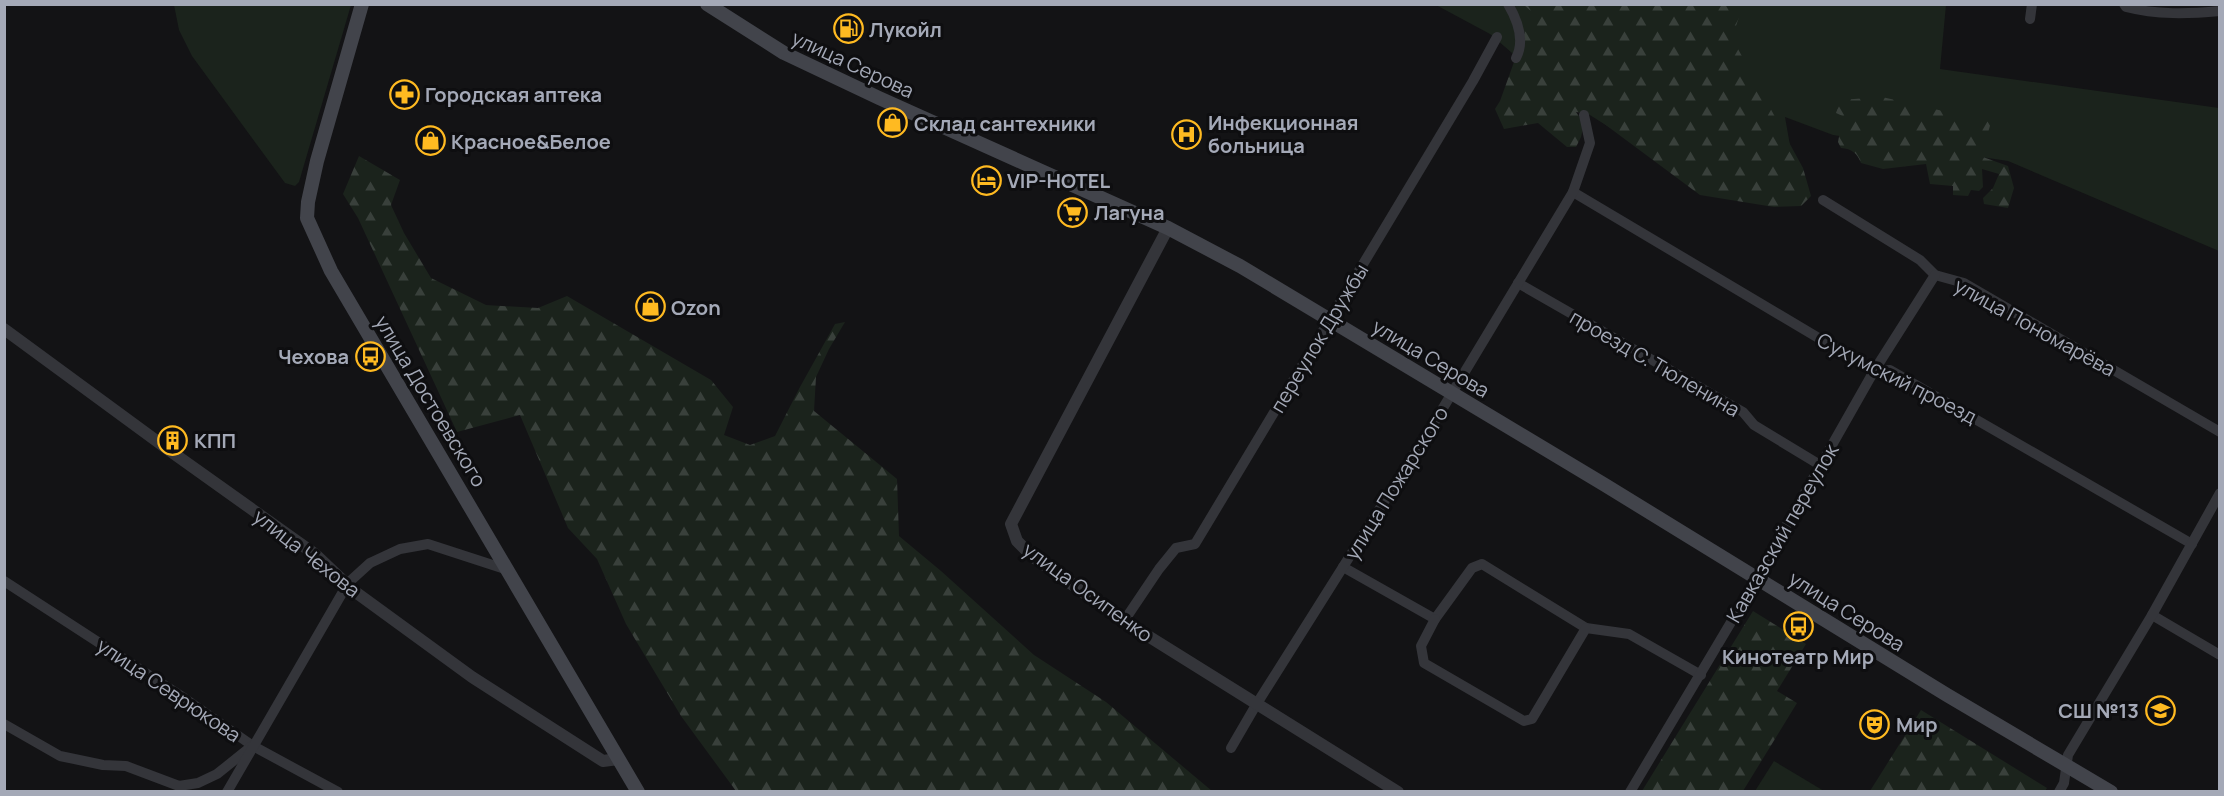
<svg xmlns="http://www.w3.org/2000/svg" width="2224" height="796" font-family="Manrope,sans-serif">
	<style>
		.grass { fill: #1b231c }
		.forest { fill: url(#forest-firs) }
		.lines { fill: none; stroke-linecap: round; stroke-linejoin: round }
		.minor { stroke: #34353a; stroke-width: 10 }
		.tertiary { stroke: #34353a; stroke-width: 12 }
		.secondary { stroke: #42444b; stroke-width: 14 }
		.labels { text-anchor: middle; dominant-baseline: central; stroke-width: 6; stroke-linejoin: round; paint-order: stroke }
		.poi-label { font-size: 20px; font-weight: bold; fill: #a4a9b7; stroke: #0e0e10; text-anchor: start }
		.street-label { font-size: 20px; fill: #a4a9b7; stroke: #0e0e10 }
	</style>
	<defs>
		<pattern id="forest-firs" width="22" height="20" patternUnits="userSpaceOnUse" patternTransform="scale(1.5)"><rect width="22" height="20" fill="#1b231c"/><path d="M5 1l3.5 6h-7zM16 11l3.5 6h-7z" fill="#39403b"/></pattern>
	</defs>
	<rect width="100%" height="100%" fill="#131315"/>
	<g class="grass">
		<path d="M 174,5 L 351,5 L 299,182 L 295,186 L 285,183 L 192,56 L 179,30 Z"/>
		<path d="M 1436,5 L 1946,5 L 1940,69 L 2219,108 L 2219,251 L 2008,161 L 1833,135 L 1785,117 L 1799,196 L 1708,189 L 1569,102 L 1490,34 Z"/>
		<path d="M 1774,761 L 1824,791 L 1755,791 Z"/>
	</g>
	<g class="forest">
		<path d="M 1524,5 L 1743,5 L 1732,38 L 1803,168 L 1811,196 L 1801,206 L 1774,207 L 1700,195 L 1591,114 L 1576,112 L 1584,124 L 1581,137 L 1576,147 L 1567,147 L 1538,123 L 1504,129 L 1495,109 L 1500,101 L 1532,12 Z"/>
		<path d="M 1882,97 L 1991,122 L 1986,140 L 1981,142 L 1983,157 L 2008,166 L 2014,188 L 2008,208 L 1984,204 L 1983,198 L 1993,188 L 1999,174 L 1982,169 L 1983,187 L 1979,191 L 1971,190 L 1968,196 L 1953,195 L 1953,186 L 1930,184 L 1926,164 L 1883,169 L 1861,163 C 1857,153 1852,149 1841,148 L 1838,142 L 1841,126 L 1847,118 L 1836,113 L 1840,100 Z"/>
		<path d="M 359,156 L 400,180 L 391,205 L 404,233 L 431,278 L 486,305 L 538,308 L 567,296 L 711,380 L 733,407 L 724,435 L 750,445 L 775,436 L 800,387 L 835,324 L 845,322 L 829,349 L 816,377 L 814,411 L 897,479 L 899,536 L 941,571 L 1034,655 L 1106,702 L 1212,791 L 736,791 L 681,716 L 626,624 L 597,559 L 568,528 L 520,415 L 457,432 L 358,218 L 343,194 Z"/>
		<path d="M 1753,611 L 1806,644 L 1777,691 L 1797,703 L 1743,791 L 1642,791 Z"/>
		<path d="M 1921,710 L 2047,788 L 2045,791 L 1870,791 Z"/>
	</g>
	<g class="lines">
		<g class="minor">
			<path d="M 1508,4 C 1518,21 1525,41 1516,58"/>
			<path d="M 2124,4 L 2126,7 C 2157,15 2188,14 2220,11"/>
			<path d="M 2030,19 L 2032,4"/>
			<path d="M 1573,192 L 1874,371 L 1890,370 L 2192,544"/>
			<path d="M 1823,200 L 1920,260 L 1935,275 L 1964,283 L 2220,432"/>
			<path d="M 1518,283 L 1743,412 L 1754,425 L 1820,465"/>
			<path d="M 1343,567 L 1435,619 L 1472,568 L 1482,564 L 1586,628 L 1629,634 L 1701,675"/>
			<path d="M 4,581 L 184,698 L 253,746 L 338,792"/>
			<path d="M 2152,615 L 2220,655"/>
			<path d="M 1435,619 L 1421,646 L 1424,663 L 1524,721 L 1532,719 L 1586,628"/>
			<path d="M 1124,621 L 1159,569 L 1176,548 L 1195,544 L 1473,81 L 1497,37"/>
			<path d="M 4,724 L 60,756 L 103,765 L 126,766 L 179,786 L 198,783 L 217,774 L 252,746"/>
			<path d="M 1231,748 L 1256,705 L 1440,413 L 1573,192 L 1590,143 L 1584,115"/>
			<path d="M 227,792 L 348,583 L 370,563 L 400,549 L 428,544 L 508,570"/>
			<path d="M 1630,792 L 1743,602 L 1874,371 L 1935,275"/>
			<path d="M 2059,792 L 2064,783 L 2068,755 L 2152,615 L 2220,493"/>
		</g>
		<g class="tertiary">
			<path d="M 1168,228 L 1011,524 L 1017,541 L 1032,556 L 1124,621 L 1398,792"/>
			<path d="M 4,329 L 173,453 L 316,555 L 354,591 L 472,677 L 603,761 L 618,759"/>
		</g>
		<g class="secondary">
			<path d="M 362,4 L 317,161 L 308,202 L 307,218 L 331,271 L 638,792"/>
			<path d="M 707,4 L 784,53 L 879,98 L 1168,228 L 1240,266 L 1605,485 L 1947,695 L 2111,792"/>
		</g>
	</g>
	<defs>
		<symbol id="fuel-ring" viewBox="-11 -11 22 22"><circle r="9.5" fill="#0e0e10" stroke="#ffba21" stroke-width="1.5"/><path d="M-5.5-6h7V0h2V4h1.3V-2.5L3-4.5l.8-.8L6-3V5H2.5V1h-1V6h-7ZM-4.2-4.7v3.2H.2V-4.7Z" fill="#ffba21"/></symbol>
		<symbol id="pharmacy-ring" viewBox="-11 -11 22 22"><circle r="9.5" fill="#0e0e10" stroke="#ffba21" stroke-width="1.5"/><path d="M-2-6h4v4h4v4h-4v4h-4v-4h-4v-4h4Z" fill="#ffba21"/></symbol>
		<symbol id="shop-ring" viewBox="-11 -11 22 22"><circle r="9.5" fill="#0e0e10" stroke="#ffba21" stroke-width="1.5"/><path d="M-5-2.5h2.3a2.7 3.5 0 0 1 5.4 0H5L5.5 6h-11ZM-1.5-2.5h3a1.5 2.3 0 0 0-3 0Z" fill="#ffba21"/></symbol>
		<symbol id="hospital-ring" viewBox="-11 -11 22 22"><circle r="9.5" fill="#0e0e10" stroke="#ffba21" stroke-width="1.5"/><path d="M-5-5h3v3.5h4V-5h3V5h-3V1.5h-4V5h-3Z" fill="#ffba21"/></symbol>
		<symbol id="hotel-ring" viewBox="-11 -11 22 22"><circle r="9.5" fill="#0e0e10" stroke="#ffba21" stroke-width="1.5"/><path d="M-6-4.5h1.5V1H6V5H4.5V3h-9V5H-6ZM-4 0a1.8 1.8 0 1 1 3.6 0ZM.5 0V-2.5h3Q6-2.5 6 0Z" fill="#ffba21"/></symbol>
		<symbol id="supermarket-ring" viewBox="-11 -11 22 22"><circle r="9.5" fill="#0e0e10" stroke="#ffba21" stroke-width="1.5"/><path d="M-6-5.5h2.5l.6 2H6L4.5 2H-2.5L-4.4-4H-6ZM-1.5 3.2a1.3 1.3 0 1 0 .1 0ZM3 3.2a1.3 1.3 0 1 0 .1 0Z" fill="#ffba21"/></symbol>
		<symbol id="bus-ring" viewBox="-11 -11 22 22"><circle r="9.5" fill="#0e0e10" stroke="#ffba21" stroke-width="1.5"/><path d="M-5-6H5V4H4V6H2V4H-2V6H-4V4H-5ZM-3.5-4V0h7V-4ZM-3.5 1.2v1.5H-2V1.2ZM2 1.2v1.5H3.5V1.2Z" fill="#ffba21"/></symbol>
		<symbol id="building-ring" viewBox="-11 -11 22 22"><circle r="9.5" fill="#0e0e10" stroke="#ffba21" stroke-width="1.5"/><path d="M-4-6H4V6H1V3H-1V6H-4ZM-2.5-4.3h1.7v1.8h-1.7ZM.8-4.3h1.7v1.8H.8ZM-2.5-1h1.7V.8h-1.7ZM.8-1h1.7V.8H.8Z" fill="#ffba21"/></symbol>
		<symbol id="school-ring" viewBox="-11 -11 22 22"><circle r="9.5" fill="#0e0e10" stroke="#ffba21" stroke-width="1.5"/><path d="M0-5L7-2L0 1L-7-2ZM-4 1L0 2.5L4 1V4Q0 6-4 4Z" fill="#ffba21"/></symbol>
		<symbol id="theatre-ring" viewBox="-11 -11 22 22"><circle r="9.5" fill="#0e0e10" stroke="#ffba21" stroke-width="1.5"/><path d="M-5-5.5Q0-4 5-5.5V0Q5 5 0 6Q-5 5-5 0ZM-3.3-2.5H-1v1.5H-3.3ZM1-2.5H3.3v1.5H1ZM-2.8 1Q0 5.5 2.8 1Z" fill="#ffba21"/></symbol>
	</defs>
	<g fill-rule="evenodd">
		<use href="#fuel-ring" x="832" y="12" width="33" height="33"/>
		<use href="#pharmacy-ring" x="388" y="78" width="33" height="33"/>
		<use href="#shop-ring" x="876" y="106" width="33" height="33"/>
		<use href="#hospital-ring" x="1170" y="118" width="33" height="33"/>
		<use href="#shop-ring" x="414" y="124" width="33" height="33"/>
		<use href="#hotel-ring" x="970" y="164" width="33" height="33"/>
		<use href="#supermarket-ring" x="1056" y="196" width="33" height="33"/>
		<use href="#shop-ring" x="634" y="290" width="33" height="33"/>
		<use href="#bus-ring" x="354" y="340" width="33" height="33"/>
		<use href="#building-ring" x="156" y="424" width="33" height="33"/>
		<use href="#bus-ring" x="1782" y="610" width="33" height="33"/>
		<use href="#school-ring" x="2144" y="694" width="33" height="33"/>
		<use href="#theatre-ring" x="1858" y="708" width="33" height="33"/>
	</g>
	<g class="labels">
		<g class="poi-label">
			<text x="869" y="29">Лукойл</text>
			<text x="425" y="94">Городская аптека</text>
			<text x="1208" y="122">Инфекционная<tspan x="1208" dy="23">больница</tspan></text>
			<text x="914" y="123">Склад сантехники</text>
			<text x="451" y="141">Красное&amp;Белое</text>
			<text x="1007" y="180">VIP-HOTEL</text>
			<text x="1094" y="212">Лагуна</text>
			<text x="671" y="307">Ozon</text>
			<text x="349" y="356" text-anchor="end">Чехова</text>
			<text x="194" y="440">КПП</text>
			<text x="1798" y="656" text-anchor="middle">Кинотеатр Мир</text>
			<text x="2139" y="710" text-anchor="end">СШ №13</text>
			<text x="1896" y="724">Мир</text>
		</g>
		<g class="street-label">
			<text transform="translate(853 64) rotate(25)">улица Серова</text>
			<text transform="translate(2035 327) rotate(29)">улица Пономарёва</text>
			<text transform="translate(1319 338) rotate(-59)">переулок Дружбы</text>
			<text transform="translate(1431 358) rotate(31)">улица Серова</text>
			<text transform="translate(1655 363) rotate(30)">проезд С. Тюленина</text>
			<text transform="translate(1897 378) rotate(27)">Сухумский проезд</text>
			<text transform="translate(431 401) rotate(59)">улица Достоевского</text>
			<text transform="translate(1396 483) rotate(-58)">улица Пожарского</text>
			<text transform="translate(1782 533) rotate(-60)">Кавказский переулок</text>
			<text transform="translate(307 553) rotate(38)">улица Чехова</text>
			<text transform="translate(1088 592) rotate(36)">улица Осипенко</text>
			<text transform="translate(1847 611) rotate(32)">улица Серова</text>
			<text transform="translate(169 690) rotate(34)">улица Севрюкова</text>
		</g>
	</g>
	<rect width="2224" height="796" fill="none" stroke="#a4a9b7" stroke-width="12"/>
</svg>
